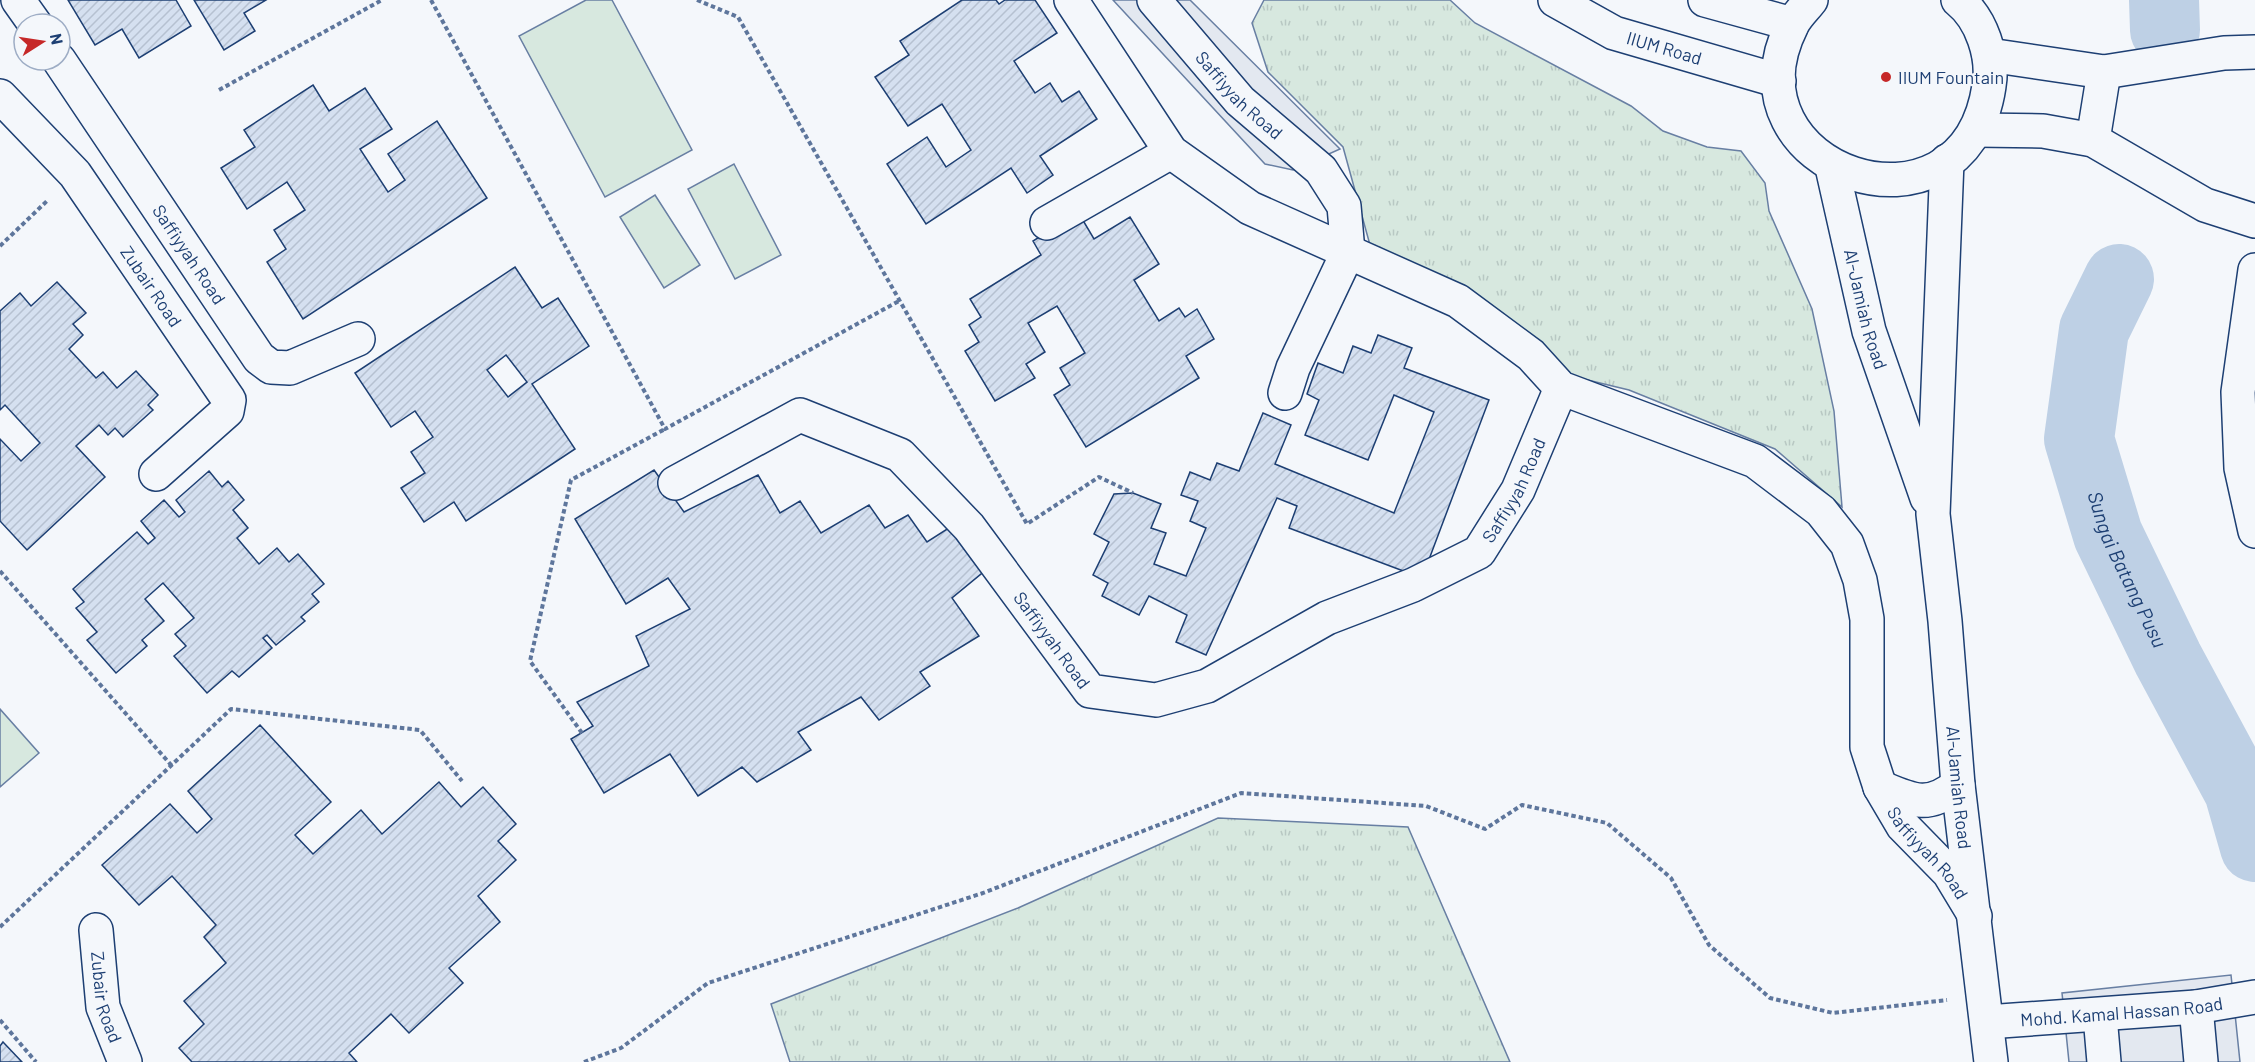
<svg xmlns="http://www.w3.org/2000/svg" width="2255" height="1062" font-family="Barlow,sans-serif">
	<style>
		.park { fill: url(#park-tufts); stroke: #687fa3; stroke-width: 1.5 }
		.pitch { fill: #d7e8df; stroke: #687fa3; stroke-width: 1.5 }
		.parking { fill: #e3e8f0; stroke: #687fa3; stroke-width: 1.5 }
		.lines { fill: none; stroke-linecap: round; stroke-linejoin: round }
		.river { stroke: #bed0e5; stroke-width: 70 }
		.building { fill: url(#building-hatch); stroke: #1d3f73; stroke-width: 1.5; fill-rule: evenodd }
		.minor-casing { stroke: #1d3f73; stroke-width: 36 }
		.path { stroke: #5e769c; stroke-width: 4; stroke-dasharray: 4.5 3; stroke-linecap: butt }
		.minor { stroke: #f4f7fb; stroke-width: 33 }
		.poi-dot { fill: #c62828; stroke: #f4f7fb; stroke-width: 2 }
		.labels { text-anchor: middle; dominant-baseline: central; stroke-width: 4.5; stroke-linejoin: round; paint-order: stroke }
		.street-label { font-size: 18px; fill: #1d3f73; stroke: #f4f7fb }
		.poi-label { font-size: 18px; fill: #1d3f73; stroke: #f4f7fb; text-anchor: start }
		.water-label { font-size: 20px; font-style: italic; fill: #1d3f73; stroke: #f4f7fb }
	</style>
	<defs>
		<pattern id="park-tufts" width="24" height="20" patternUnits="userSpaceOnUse" patternTransform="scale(1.5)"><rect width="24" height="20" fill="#d7e8df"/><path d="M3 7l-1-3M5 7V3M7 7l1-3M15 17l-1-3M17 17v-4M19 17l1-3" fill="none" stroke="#b8c8c3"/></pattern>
		<pattern id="building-hatch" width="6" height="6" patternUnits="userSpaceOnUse" patternTransform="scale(1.5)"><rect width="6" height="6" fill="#d5e0f0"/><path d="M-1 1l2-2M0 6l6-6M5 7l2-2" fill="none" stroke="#b6c1d1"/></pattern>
	</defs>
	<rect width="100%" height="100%" fill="#f4f7fb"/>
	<g class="park">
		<path d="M 1264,0 L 1450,0 L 1475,23 L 1631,106 L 1663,131 L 1707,147 L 1741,151 L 1765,183 L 1769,211 L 1812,309 L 1834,411 L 1842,507 L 1775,449 L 1629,390 L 1571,376 L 1370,245 L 1343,147 L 1268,72 L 1252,23 Z"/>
		<path d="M 1218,818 L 1408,827 L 1510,1062 L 790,1062 L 771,1004 L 1018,908 Z"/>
	</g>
	<g class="pitch">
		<path d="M 586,0 L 612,0 L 692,150 L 605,197 L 519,36 Z"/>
		<path d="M 734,164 L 781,255 L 735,279 L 688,189 Z"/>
		<path d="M 655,195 L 700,265 L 664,288 L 620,217 Z"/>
		<path d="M 0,709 L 39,753 L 0,787 Z"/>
	</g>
	<g class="parking">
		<path d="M 1113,0 L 1190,0 L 1340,149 L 1293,170 L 1265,164 Z"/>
		<path d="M 2231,975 L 2240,1062 L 2069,1062 L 2062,993 Z"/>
	</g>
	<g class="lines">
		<g class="river">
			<path d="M 2164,0 L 2165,30"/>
			<path id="s1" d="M 2119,279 L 2094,330 L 2079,439 L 2108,535 L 2168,659 L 2239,791 L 2255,847"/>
		</g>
	</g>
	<g class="building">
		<path d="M 68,0 L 176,0 L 191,26 L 139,58 L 122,29 L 95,45 Z"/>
		<path d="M 194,0 L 266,0 L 244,13 L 255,31 L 224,50 Z"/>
		<path d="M 962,0 L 996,0 L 999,4 L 1005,0 L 1035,0 L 1057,33 L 1014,61 L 1035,93 L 1050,83 L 1062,102 L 1079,91 L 1097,119 L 1040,156 L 1053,175 L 1027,193 L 1011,168 L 926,224 L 887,164 L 927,137 L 946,167 L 971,150 L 942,104 L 908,126 L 875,77 L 909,55 L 900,41 Z"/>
		<path d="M 313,85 L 329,111 L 365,88 L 392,129 L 360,149 L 388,192 L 405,180 L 388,154 L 437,121 L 487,198 L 303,319 L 267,262 L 286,249 L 274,230 L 305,210 L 287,182 L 247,209 L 221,168 L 255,147 L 244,130 Z"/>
		<path d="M 1078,212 L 1094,239 L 1130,217 L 1159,264 L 1134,280 L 1159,321 L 1179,308 L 1185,317 L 1197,309 L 1214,339 L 1186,356 L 1199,378 L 1086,447 L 1054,395 L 1070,385 L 1060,368 L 1085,353 L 1057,306 L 1028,323 L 1045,352 L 1026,364 L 1035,378 L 995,401 L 965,351 L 979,342 L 969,325 L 981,317 L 970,299 L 1041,255 L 1033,241 Z"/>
		<path d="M 515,267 L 542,308 L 558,298 L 589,346 L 532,384 L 575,449 L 466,521 L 454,502 L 424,522 L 401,488 L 425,473 L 411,452 L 433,437 L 415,411 L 391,427 L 355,373 ZM 506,355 L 527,382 L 508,397 L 487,370 Z"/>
		<path d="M 57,282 L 86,313 L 73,324 L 83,335 L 69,349 L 96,378 L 103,372 L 117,388 L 136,371 L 158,395 L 148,405 L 153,410 L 123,437 L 115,428 L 108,435 L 99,425 L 76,446 L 105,477 L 27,550 L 0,521 L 0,439 L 21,461 L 40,443 L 5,405 L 0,410 L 0,311 L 20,293 L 31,306 Z"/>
		<path d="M 1378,335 L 1412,348 L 1404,368 L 1489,400 L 1422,578 L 1289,528 L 1297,506 L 1277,498 L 1206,655 L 1176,642 L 1187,615 L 1149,596 L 1139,615 L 1102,596 L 1108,583 L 1093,575 L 1109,542 L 1094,534 L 1114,494 L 1133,493 L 1161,504 L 1151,528 L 1166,533 L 1154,564 L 1186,576 L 1206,528 L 1190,521 L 1198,501 L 1181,495 L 1190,472 L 1210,480 L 1217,463 L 1239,471 L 1263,413 L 1291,425 L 1275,464 L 1394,513 L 1434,412 L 1394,395 L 1368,460 L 1305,435 L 1319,400 L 1307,394 L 1318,363 L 1343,373 L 1353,346 L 1371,353 Z"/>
		<path d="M 654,470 L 684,512 L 758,475 L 780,513 L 800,501 L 821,533 L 869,505 L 885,528 L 908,515 L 927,542 L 955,524 L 987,569 L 952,598 L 979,636 L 920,672 L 930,686 L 879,720 L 861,697 L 798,732 L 811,750 L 757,782 L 742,767 L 698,796 L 670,754 L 604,793 L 571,739 L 593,726 L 577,702 L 649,666 L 636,636 L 690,609 L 668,578 L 626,604 L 575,519 Z"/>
		<path d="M 209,471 L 222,487 L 228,481 L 244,500 L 233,510 L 248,528 L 237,538 L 259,564 L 277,548 L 289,562 L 298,554 L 324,584 L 312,594 L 319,602 L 301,617 L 305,621 L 276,645 L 267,635 L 263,638 L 272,648 L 239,677 L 232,671 L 207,693 L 174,656 L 186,646 L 175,634 L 194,618 L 163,583 L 145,599 L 164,621 L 142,640 L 147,646 L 116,673 L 87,640 L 97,632 L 76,608 L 84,602 L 73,589 L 137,532 L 148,544 L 155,538 L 141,521 L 164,500 L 179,517 L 185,512 L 176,500 Z"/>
		<path d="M 260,725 L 331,802 L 295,835 L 313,854 L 361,810 L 382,834 L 439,782 L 461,807 L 483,787 L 516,824 L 498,841 L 516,860 L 478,896 L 500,922 L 449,968 L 463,983 L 409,1033 L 391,1014 L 349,1053 L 357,1062 L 192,1062 L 179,1048 L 204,1024 L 184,1001 L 226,963 L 204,937 L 216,925 L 172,876 L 139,905 L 102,865 L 170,804 L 197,833 L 212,819 L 188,791 Z"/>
		<path d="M 3,1042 L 22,1062 L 0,1062 L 0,1046 Z"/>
	</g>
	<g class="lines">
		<defs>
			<g id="minor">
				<path d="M 18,0 L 35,24"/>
				<path id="s2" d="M 1071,0 L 1171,152 L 1250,208 L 1458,301 L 1531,355 L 1561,388 L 1755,461 L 1821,511 L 1847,544 L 1860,580 L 1867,619 L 1867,747 L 1880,787 L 1903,826 L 1949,873 L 1975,916"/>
				<path id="s3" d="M 1154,0 L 1240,101 L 1321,170 L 1344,206 L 1348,252 L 1293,368 L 1285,393"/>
				<path id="s4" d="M 1555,0 L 1614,33 L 1779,81"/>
				<path d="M 1705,0 L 1792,24"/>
				<path d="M 1811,0 C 1805,8 1796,16 1792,25 C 1718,171 1964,255 1989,86 C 1994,57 1982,19 1958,0"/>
				<path d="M 1989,55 L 2104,72 L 2224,53 L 2255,52"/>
				<path id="s5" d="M 59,60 L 259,358 L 271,367 L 290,368 L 358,339"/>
				<path id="s6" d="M 0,96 L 75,174 L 229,400 L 227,411 L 156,474"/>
				<path d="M 1976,130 L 2043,131 L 2093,140 L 2205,205 L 2255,221"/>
				<path d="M 2093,140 L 2104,72"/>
				<path id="s7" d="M 1947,161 L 1933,514 L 1945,621 L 1958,785 L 1991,1062"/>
				<path id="s8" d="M 1832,167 L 1869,331 L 1927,498"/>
				<path d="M 1047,223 L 1171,152"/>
				<path d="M 2255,270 L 2238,392 L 2241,468 L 2255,531"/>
				<path id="s9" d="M 675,483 L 800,415 L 900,455 L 969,527 L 1090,691 L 1156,700 L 1207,686 L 1327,618 L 1413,585 L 1479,552 L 1518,490 L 1561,388"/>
				<path d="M 1880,787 C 1913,801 1928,809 1958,785"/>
				<path id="s10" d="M 96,930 L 103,1007 L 125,1062"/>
				<path d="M 2196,1007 L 2201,1062"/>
				<path d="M 2100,1016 L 2104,1062"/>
				<path id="s11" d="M 1987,1022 L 2196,1007 L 2255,997"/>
			</g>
		</defs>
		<use href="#minor" class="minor-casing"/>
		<g class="path">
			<path d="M 431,0 L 665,429 L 899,301"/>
			<path d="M 697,0 L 738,17 L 1027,524 L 1099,477 L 1133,493"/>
			<path d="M 219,90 L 382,0"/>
			<path d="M 0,246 L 48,200"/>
			<path d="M 0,571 L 172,766"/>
			<path d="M 582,733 L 530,661 L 571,480 L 665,429"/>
			<path d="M 0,927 L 231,709 L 420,730 L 462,781"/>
			<path d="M 0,1020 L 36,1062"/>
			<path d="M 584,1062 L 621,1048 L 708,983 L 983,893 L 1241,793 L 1426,806 L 1485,829 L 1522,805 L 1607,823 L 1671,878 L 1709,945 L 1770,998 L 1833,1013 L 1947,1000"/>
		</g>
		<use href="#minor" class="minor"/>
	</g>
	<circle class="poi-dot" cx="1886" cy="77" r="6"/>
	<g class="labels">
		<g class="street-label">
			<text stroke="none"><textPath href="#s4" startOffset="120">IIUM Road</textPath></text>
			<text stroke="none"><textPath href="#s3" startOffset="128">Saffiyyah Road</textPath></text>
			<text stroke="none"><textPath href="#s5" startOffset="234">Saffiyyah Road</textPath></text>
			<text stroke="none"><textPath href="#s6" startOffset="244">Zubair Road</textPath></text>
			<text stroke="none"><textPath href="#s8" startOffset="146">Al-Jamiah Road</textPath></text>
			<text stroke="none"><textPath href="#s9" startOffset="1048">Saffiyyah Road</textPath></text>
			<text stroke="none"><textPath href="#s9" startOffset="490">Saffiyyah Road</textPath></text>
			<text stroke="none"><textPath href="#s7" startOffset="628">Al-Jamiah Road</textPath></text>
			<text stroke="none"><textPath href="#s2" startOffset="1304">Saffiyyah Road</textPath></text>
			<text stroke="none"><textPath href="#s10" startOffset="68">Zubair Road</textPath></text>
			<text stroke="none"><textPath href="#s11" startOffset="135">Mohd. Kamal Hassan Road</textPath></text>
		</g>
		<g class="poi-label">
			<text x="1898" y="77">IIUM Fountain</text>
		</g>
		<g class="water-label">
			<text stroke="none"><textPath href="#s1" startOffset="306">Sungai Batang Pusu</textPath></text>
		</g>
	</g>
	<g transform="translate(42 42) rotate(78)"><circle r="28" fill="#f4f7fb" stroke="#9eadc5" stroke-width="1.5"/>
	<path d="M0-4.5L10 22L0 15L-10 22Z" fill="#c62828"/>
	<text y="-9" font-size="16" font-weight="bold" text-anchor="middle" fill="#1d3f73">N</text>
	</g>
</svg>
